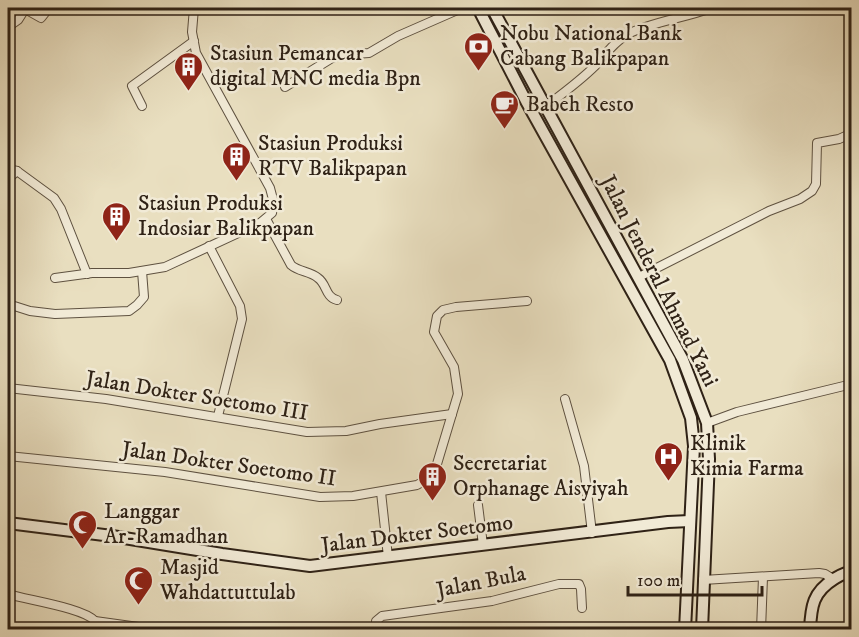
<svg xmlns="http://www.w3.org/2000/svg" width="859" height="637" font-family="'IM FELL DW Pica',serif">
	<style>
		.lines { fill: none; stroke-linecap: round; stroke-linejoin: round }
		.street-casing { stroke: #5e5140; stroke-width: 10 }
		.secondary-casing { stroke: #2f2216; stroke-width: 14 }
		.street { stroke: #f1ead6; stroke-width: 8 }
		.secondary { stroke: #f1ead6; stroke-width: 10 }
		.labels { text-anchor: middle; dominant-baseline: central; stroke-width: 5; stroke-linejoin: round; paint-order: stroke }
		.poi-label { font-size: 22px; fill: #2f2216; stroke: #f1ead6; text-anchor: start }
		.street-label { font-size: 22px; fill: #2f2216; stroke: #f1ead6 }
	</style>
	<rect width="100%" height="100%" fill="#e9dfc0"/>
	<filter id="stains"><feTurbulence type="fractalNoise" baseFrequency=".00333" numOctaves="4"/><feColorMatrix values="0 0 0 0 .2 0 0 0 0 .09 0 0 0 0 .02 0 0 0 .5 -.17"/></filter>
	<radialGradient id="worn" r=".72"><stop offset=".6" stop-color="#630" stop-opacity="0"/><stop offset="1" stop-color="#630" stop-opacity=".3"/></radialGradient>
	<g class="lines">
		<defs>
			<g id="street">
				<path d="M 8,27 L 18,20 L 25,9 L 41,18 L 49,8"/>
				<path d="M 285,87 L 332,58 L 341,55 L 369,53 L 398,36 L 462,8"/>
				<path d="M 142,106 L 132,86 L 194,41"/>
				<path d="M 545,107 C 562,94 580,81 595,66 C 606,54 614,42 628,34 C 651,22 685,18 711,8"/>
				<path d="M 8,169 L 17,171 L 54,198 L 61,209 L 87,274"/>
				<path d="M 8,179 L 17,171"/>
				<path d="M 266,219 L 291,265 C 299,272 310,271 318,278 C 327,284 325,297 337,300"/>
				<path d="M 209,246 L 240,306 L 242,319 L 218,416"/>
				<path d="M 639,277 L 769,211 L 800,199 L 812,191 L 816,184 L 817,143 L 839,139 L 852,133"/>
				<path d="M 55,278 L 92,273 L 129,273 L 165,267 L 260,223 L 272,213 L 274,203 L 270,188 L 196,53 L 192,32 L 194,8"/>
				<path d="M 8,304 L 30,311 L 55,314 L 129,311 L 137,305 L 144,297 L 142,271"/>
				<path d="M 8,388 L 106,399 L 307,432 L 346,431 L 380,424 L 452,414"/>
				<path d="M 565,399 L 584,466 L 592,533"/>
				<path d="M 707,423 L 737,412 L 852,384"/>
				<path d="M 8,456 L 165,472 L 320,497 L 353,496 L 417,485 L 424,481 L 437,464 L 458,394 L 454,367 L 434,332 L 437,316 L 443,310 L 456,307 L 527,301"/>
				<path d="M 381,492 L 388,557"/>
				<path d="M 478,505 L 483,545"/>
				<path d="M 703,580 L 819,573 L 825,574 L 833,579"/>
				<path d="M 8,594 C 27,600 84,608 95,621"/>
				<path d="M 90,630 L 95,621 L 160,630"/>
				<path d="M 376,630 L 376,621 L 382,616 L 492,601 L 559,584 L 579,584 L 581,589 L 582,608"/>
				<path d="M 761,630 L 763,577"/>
			</g>
			<g id="secondary">
				<path d="M 478,8 L 526,101 L 670,360 L 691,418 L 694,446 L 685,630"/>
				<path d="M 492,8 L 683,360 L 707,423 L 709,459 L 702,630"/>
				<path d="M 8,523 L 112,536 L 222,554 L 310,566 L 668,522 L 690,521"/>
				<path d="M 810,630 C 811,606 813,592 834,579 C 839,576 845,572 852,572"/>
			</g>
		</defs>
		<use href="#street" class="street-casing"/>
		<use href="#secondary" class="secondary-casing"/>
		<use href="#street" class="street"/>
		<use href="#secondary" class="secondary"/>
	</g>
	<defs>
		<symbol id="bank-pin" viewBox="-11 -11 22 30"><path d="M0 17L-7.5 6A9.5 9.5 0 1 1 7.5 6Z" fill="#8f2418" stroke="#f1ead6"/><path d="M-6-4H6V4H-6ZM0-2.3a2.3 2.3 0 1 0 0 4.6a2.3 2.3 0 1 0 0-4.6Z" fill="#fff"/></symbol>
		<symbol id="building-pin" viewBox="-11 -11 22 30"><path d="M0 17L-7.5 6A9.5 9.5 0 1 1 7.5 6Z" fill="#8f2418" stroke="#f1ead6"/><path d="M-4-6H4V6H1V3H-1V6H-4ZM-2.5-4.3h1.7v1.8h-1.7ZM.8-4.3h1.7v1.8H.8ZM-2.5-1h1.7V.8h-1.7ZM.8-1h1.7V.8H.8Z" fill="#fff"/></symbol>
		<symbol id="cafe-pin" viewBox="-11 -11 22 30"><path d="M0 17L-7.5 6A9.5 9.5 0 1 1 7.5 6Z" fill="#8f2418" stroke="#f1ead6"/><path d="M-5.5-4.5H6V0H3Q3 3.5 0 3.5H-2.5Q-5.5 3.5-5.5 0ZM3-3.2v2h1.7v-2ZM-6 4.5H4V6H-6Z" fill="#fff"/></symbol>
		<symbol id="hospital-pin" viewBox="-11 -11 22 30"><path d="M0 17L-7.5 6A9.5 9.5 0 1 1 7.5 6Z" fill="#8f2418" stroke="#f1ead6"/><path d="M-5-5h3v3.5h4V-5h3V5h-3V1.5h-4V5h-3Z" fill="#fff"/></symbol>
		<symbol id="mosque-pin" viewBox="-11 -11 22 30"><path d="M0 17L-7.5 6A9.5 9.5 0 1 1 7.5 6Z" fill="#8f2418" stroke="#f1ead6"/><path d="M3.5-4.9A6 6 0 1 0 3.5 4.9A5 5 0 1 1 3.5-4.9Z" fill="#fff"/></symbol>
	</defs>
	<g fill-rule="evenodd">
		<use href="#bank-pin" x="462" y="30" width="33" height="45"/>
		<use href="#building-pin" x="172" y="50" width="33" height="45"/>
		<use href="#cafe-pin" x="488" y="88" width="33" height="45"/>
		<use href="#building-pin" x="220" y="140" width="33" height="45"/>
		<use href="#building-pin" x="100" y="200" width="33" height="45"/>
		<use href="#hospital-pin" x="652" y="440" width="33" height="45"/>
		<use href="#building-pin" x="416" y="460" width="33" height="45"/>
		<use href="#mosque-pin" x="66" y="508" width="33" height="45"/>
		<use href="#mosque-pin" x="122" y="564" width="33" height="45"/>
	</g>
	<g class="labels">
		<g class="poi-label">
			<text x="500" y="33">Nobu National Bank<tspan x="500" dy="25">Cabang Balikpapan</tspan></text>
			<text x="210" y="53">Stasiun Pemancar<tspan x="210" dy="25">digital MNC media Bpn</tspan></text>
			<text x="526" y="104">Babeh Resto</text>
			<text x="258" y="143">Stasiun Produksi<tspan x="258" dy="25">RTV Balikpapan</tspan></text>
			<text x="138" y="203">Stasiun Produksi<tspan x="138" dy="25">Indosiar Balikpapan</tspan></text>
			<text x="690" y="443">Klinik<tspan x="690" dy="25">Kimia Farma</tspan></text>
			<text x="453" y="463">Secretariat<tspan x="453" dy="25">Orphanage Aisyiyah</tspan></text>
			<text x="104" y="511">Langgar<tspan x="104" dy="25">Ar-Ramadhan</tspan></text>
			<text x="160" y="567">Masjid<tspan x="160" dy="25">Wahdattuttulab</tspan></text>
		</g>
		<g class="street-label">
			<text transform="translate(659 281) rotate(63)">Jalan Jenderal Ahmad Yani</text>
			<text transform="translate(197 396) rotate(9)">Jalan Dokter Soetomo III</text>
			<text transform="translate(229 464) rotate(8)">Jalan Dokter Soetomo II</text>
			<text transform="translate(417 534) rotate(-7)">Jalan Dokter Soetomo</text>
			<text transform="translate(481 582) rotate(-11)">Jalan Bula</text>
		</g>
	</g>
	<rect width="859" height="637" fill="none" stroke="#e9dfc0" stroke-width="30"/>
	<rect x="9" y="9" width="841" height="619" fill="none" stroke="#2f2216" stroke-width="3"/>
	<rect x="15" y="15" width="829" height="607" fill="none" stroke="#2f2216" stroke-width="1.5"/>
	<path d="M628 586v9h134v-9" fill="none" stroke="#2f2216" stroke-width="3"/>
	<text x="637" y="586" font-size="18" fill="#2f2216" stroke="#f1ead6" stroke-width="4.5" paint-order="stroke">100 m</text>
	<rect width="100%" height="100%" filter="url(#stains)"/>
	<rect width="100%" height="100%" fill="url(#worn)"/>
</svg>
